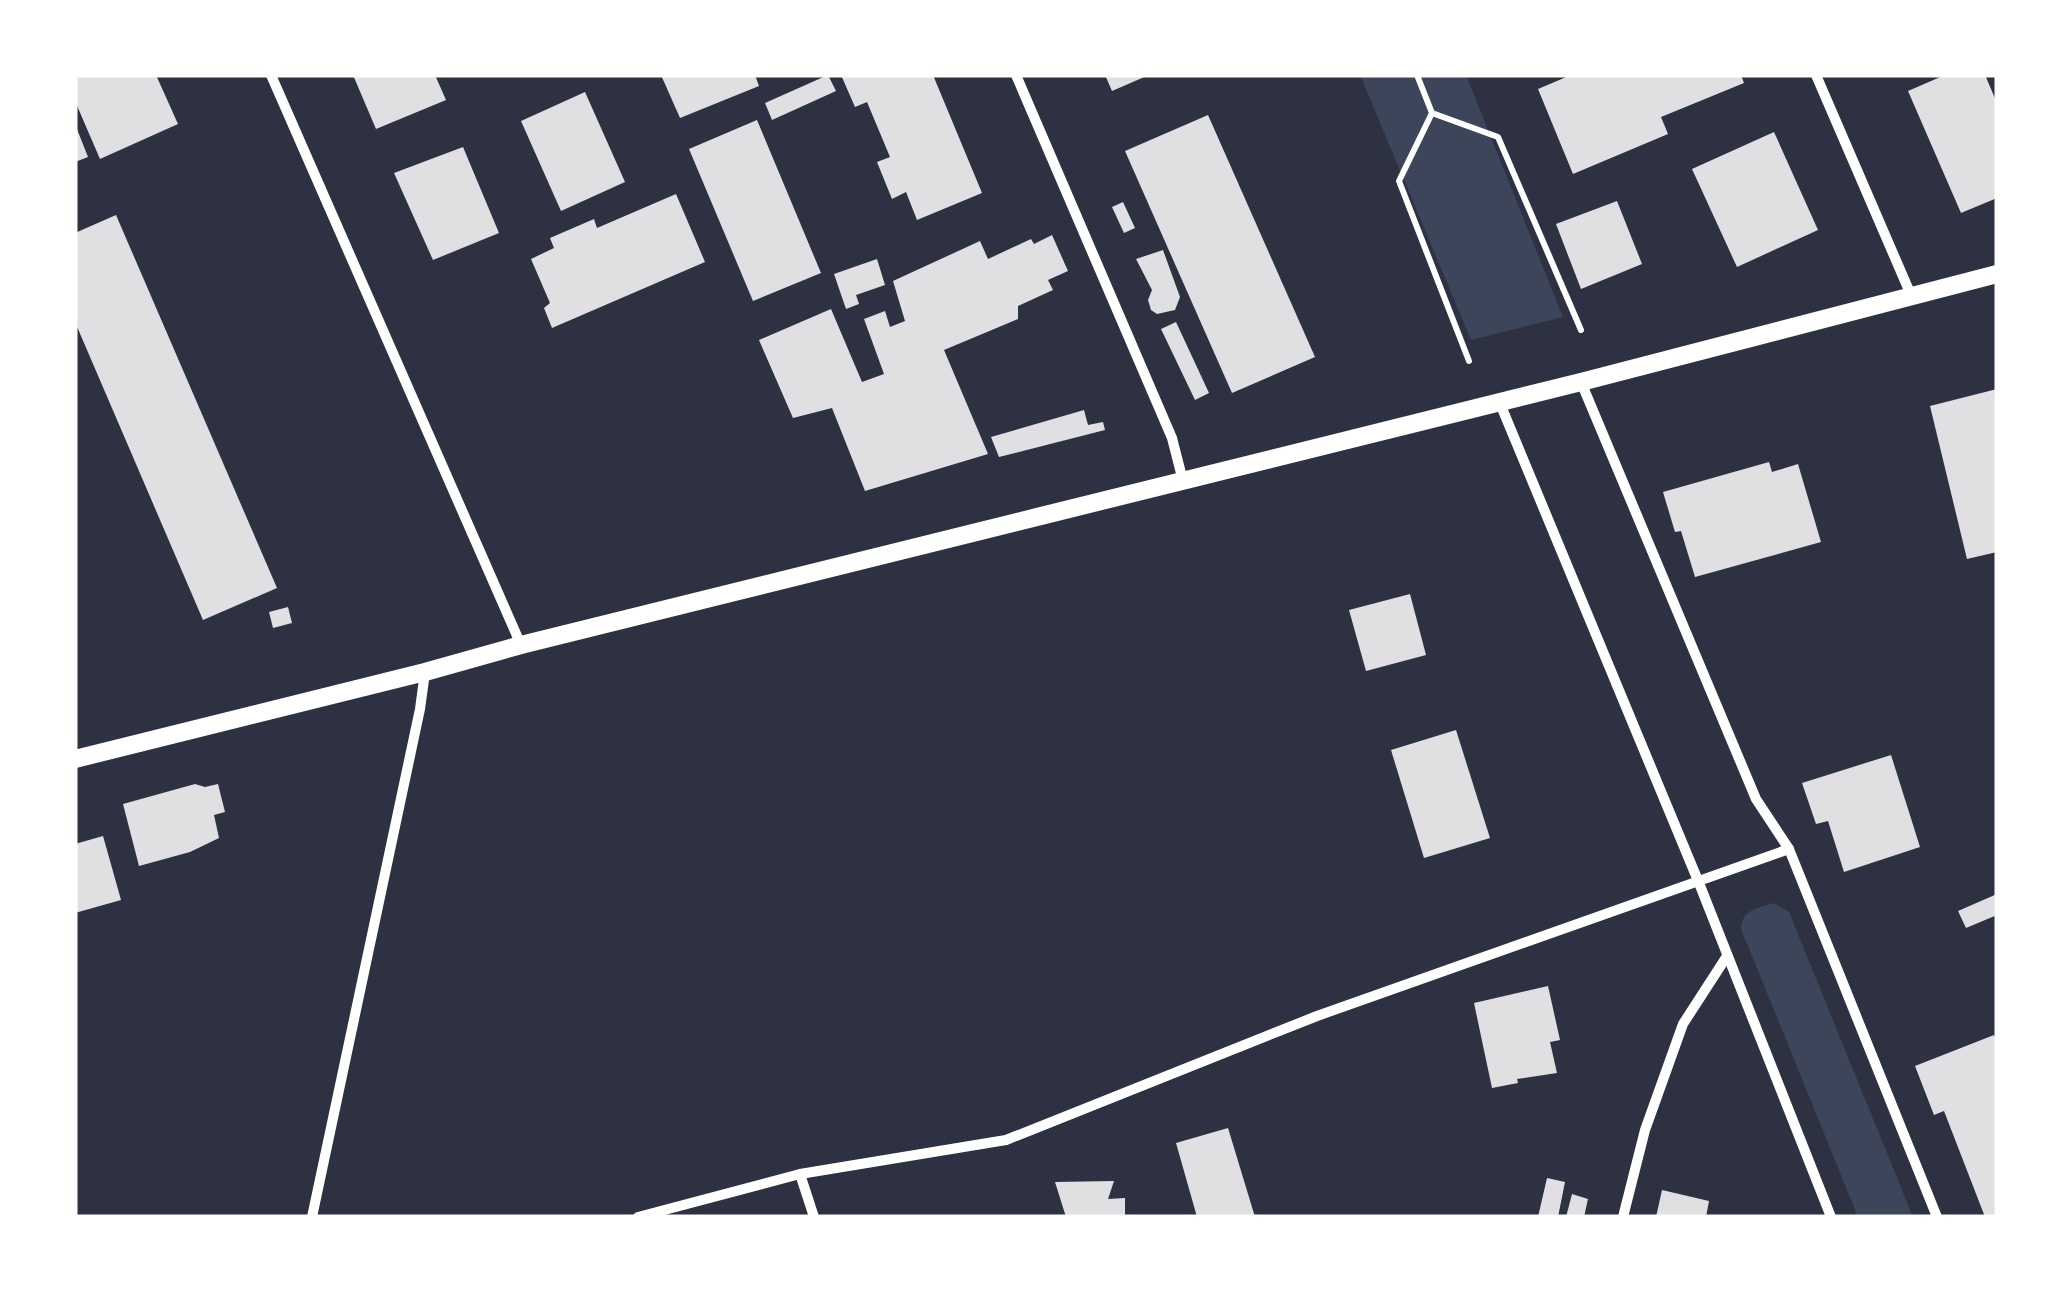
<svg xmlns="http://www.w3.org/2000/svg" width="2072" height="1292" font-family="'Playfair Display',serif">
	<style>
		.green { fill: #3c4559 }
		.building { fill: #e0e0e3 }
		.lines { fill: none; stroke-linecap: round; stroke-linejoin: round }
		.path { stroke: #fff; stroke-width: 6 }
		.minor { stroke: #fff; stroke-width: 10 }
		.tertiary { stroke: #fff; stroke-width: 18 }
	</style>
	<rect width="100%" height="100%" fill="#2d3142"/>
	<g class="green">
		<path d="M 1360,75 L 1466,75 L 1563,317 L 1471,340 Z"/>
		<path d="M 1774,903 L 1789,912 L 1913,1217 L 1858,1217 L 1741,929 C 1742,909 1758,908 1774,903 Z"/>
	</g>
	<g class="building">
		<path d="M 77,75 L 156,75 L 178,124 L 100,159 L 75,101 L 75,76 Z"/>
		<path d="M 353,75 L 435,75 L 446,100 L 376,129 Z"/>
		<path d="M 661,75 L 755,75 L 759,86 L 680,118 Z"/>
		<path d="M 828,75 L 836,91 L 772,120 L 765,103 Z"/>
		<path d="M 841,75 L 933,75 L 982,193 L 917,220 L 906,192 L 892,199 L 877,162 L 890,157 L 867,102 L 855,107 Z"/>
		<path d="M 1105,75 L 1149,75 L 1112,91 Z"/>
		<path d="M 1571,75 L 1741,75 L 1744,83 L 1661,117 L 1668,134 L 1573,174 L 1538,89 Z"/>
		<path d="M 1945,75 L 1985,75 L 1997,103 L 1997,198 L 1961,213 L 1908,91 Z"/>
		<path d="M 585,92 L 625,182 L 561,211 L 521,121 Z"/>
		<path d="M 1208,115 L 1315,357 L 1232,393 L 1125,151 Z"/>
		<path d="M 757,120 L 821,273 L 753,301 L 689,149 Z"/>
		<path d="M 75,124 L 88,157 L 75,162 Z"/>
		<path d="M 1774,132 L 1818,230 L 1737,267 L 1692,169 Z"/>
		<path d="M 463,147 L 499,233 L 433,260 L 394,173 Z"/>
		<path d="M 676,194 L 705,262 L 552,328 L 544,308 L 550,303 L 531,259 L 554,248 L 550,238 L 594,219 L 597,228 Z"/>
		<path d="M 1617,201 L 1642,264 L 1581,289 L 1556,224 Z"/>
		<path d="M 1123,202 L 1135,228 L 1124,233 L 1112,207 Z"/>
		<path d="M 116,215 L 277,588 L 203,620 L 75,322 L 75,233 Z"/>
		<path d="M 1052,235 L 1068,271 L 1048,280 L 1053,290 L 1018,306 L 1018,319 L 944,350 L 988,454 L 865,491 L 832,408 L 793,418 L 759,340 L 831,309 L 862,382 L 884,374 L 864,319 L 885,311 L 890,327 L 905,321 L 893,281 L 980,241 L 988,259 L 1031,239 L 1034,244 Z"/>
		<path d="M 1163,250 L 1180,297 L 1175,310 L 1157,314 L 1151,310 L 1148,300 L 1152,290 L 1136,259 Z"/>
		<path d="M 877,259 L 885,285 L 856,295 L 859,304 L 846,309 L 834,274 Z"/>
		<path d="M 1176,322 L 1209,393 L 1195,400 L 1161,329 Z"/>
		<path d="M 1997,389 L 1997,552 L 1967,559 L 1930,406 Z"/>
		<path d="M 1084,410 L 1088,425 L 1103,422 L 1105,430 L 999,457 L 991,437 Z"/>
		<path d="M 1769,462 L 1772,472 L 1798,464 L 1821,542 L 1695,577 L 1681,531 L 1675,532 L 1663,492 Z"/>
		<path d="M 1410,594 L 1426,655 L 1366,671 L 1349,610 Z"/>
		<path d="M 288,607 L 292,623 L 273,628 L 269,612 Z"/>
		<path d="M 1456,730 L 1490,838 L 1424,858 L 1391,750 Z"/>
		<path d="M 1891,755 L 1920,847 L 1844,872 L 1828,821 L 1816,824 L 1802,783 Z"/>
		<path d="M 195,784 L 205,787 L 218,784 L 225,812 L 214,815 L 219,838 L 190,852 L 139,866 L 123,804 Z"/>
		<path d="M 103,836 L 121,900 L 75,913 L 75,844 Z"/>
		<path d="M 1997,894 L 1997,915 L 1966,928 L 1958,911 Z"/>
		<path d="M 1548,986 L 1560,1040 L 1550,1042 L 1557,1073 L 1517,1079 L 1518,1083 L 1492,1088 L 1474,1003 Z"/>
		<path d="M 1994,1035 L 1997,1042 L 1997,1217 L 1985,1217 L 1944,1111 L 1934,1115 L 1915,1066 Z"/>
		<path d="M 1228,1128 L 1255,1217 L 1197,1217 L 1176,1143 Z"/>
		<path d="M 1547,1178 L 1565,1182 L 1558,1217 L 1538,1217 Z"/>
		<path d="M 1114,1181 L 1108,1199 L 1125,1198 L 1125,1217 L 1066,1217 L 1055,1182 Z"/>
		<path d="M 1662,1190 L 1709,1201 L 1706,1217 L 1656,1217 Z"/>
		<path d="M 1572,1194 L 1588,1199 L 1584,1217 L 1566,1217 Z"/>
	</g>
	<g class="lines">
		<g class="path">
			<path d="M 1417,75 L 1432,113 L 1498,137 L 1581,330"/>
			<path d="M 1432,113 L 1399,181 L 1469,361"/>
		</g>
		<g class="minor">
			<path d="M 271,75 L 521,645"/>
			<path d="M 1016,75 L 1172,438 L 1183,481"/>
			<path d="M 1816,75 L 1911,295"/>
			<path d="M 1581,382 L 1756,799 L 1789,849 L 1937,1217"/>
			<path d="M 1499,401 L 1699,883 L 1831,1217"/>
			<path d="M 800,1174 L 814,1217"/>
			<path d="M 312,1217 L 420,709 L 425,672"/>
			<path d="M 638,1217 L 800,1174 L 1006,1140 L 1317,1016 L 1789,849"/>
			<path d="M 1623,1217 L 1645,1130 L 1683,1024 L 1727,956"/>
		</g>
		<path class="tertiary" d="M 75,759 L 425,672 L 521,645 L 1581,382 L 1997,274"/>
	</g>
	<rect width="2072" height="1292" fill="none" stroke="#ffffff" stroke-width="155"/>
</svg>
